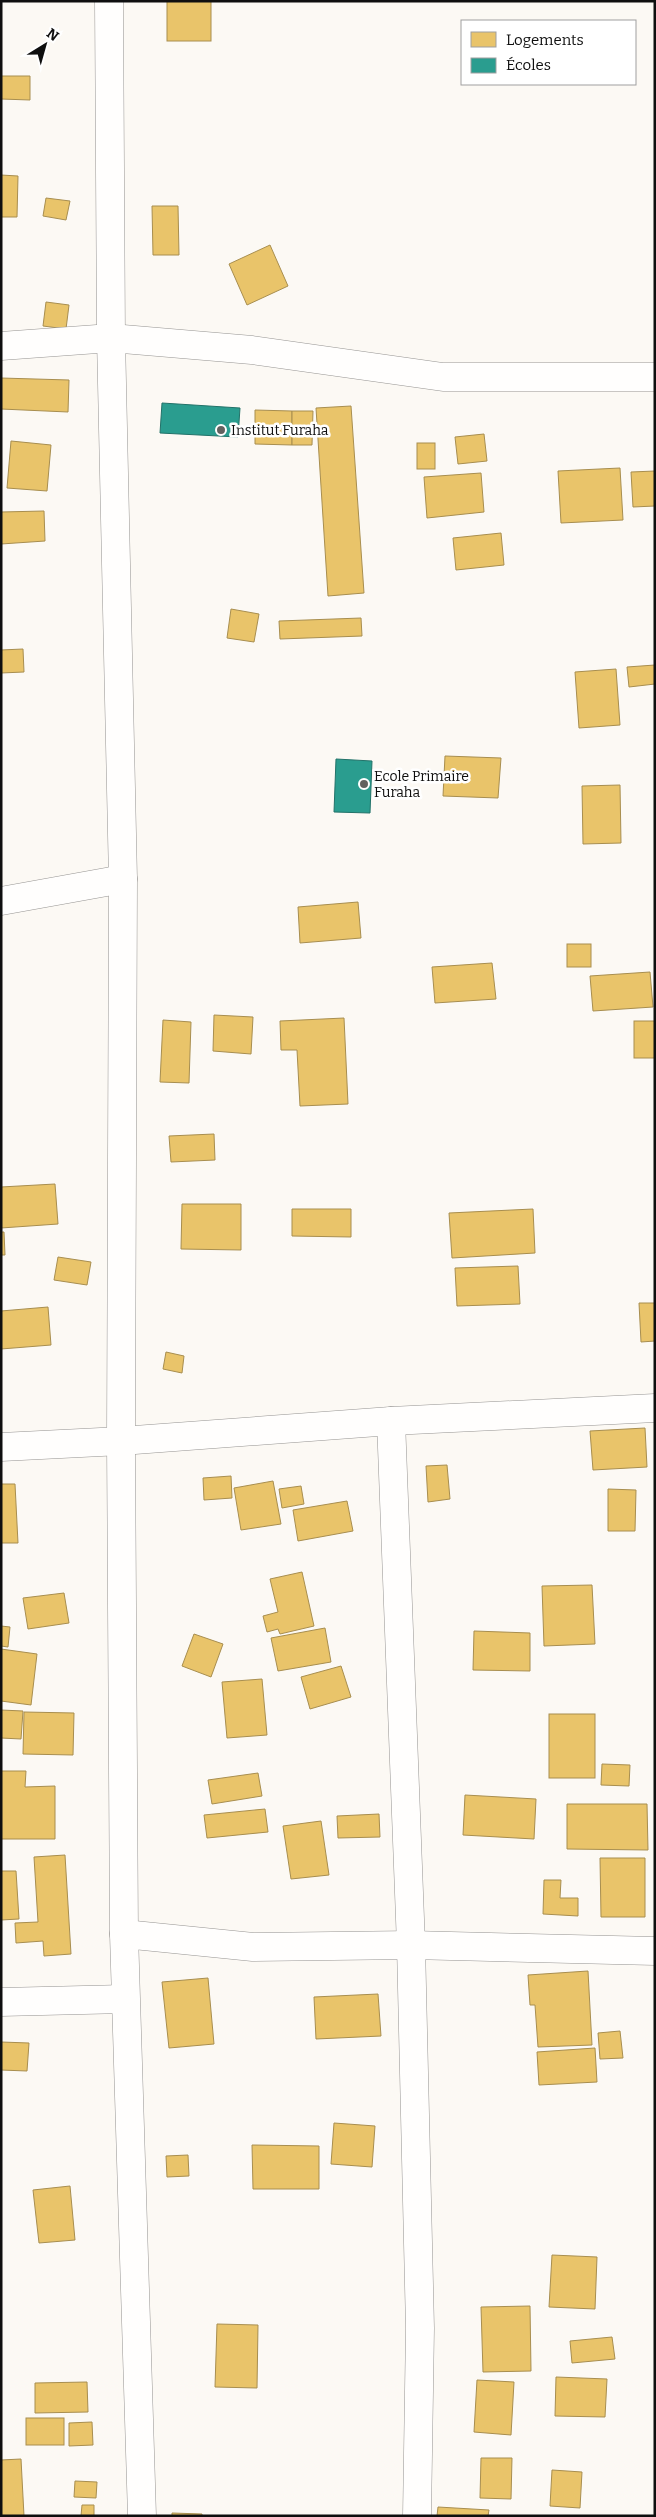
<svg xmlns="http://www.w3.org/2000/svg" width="656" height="2517" font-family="Bitter,serif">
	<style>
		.homes { fill: #e9c46a; stroke: #a88e4f }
		.schools { fill: #2a9d8f; stroke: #227269 }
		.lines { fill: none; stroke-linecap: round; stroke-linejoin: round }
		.minor-casing { stroke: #969492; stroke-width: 29 }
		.tertiary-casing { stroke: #969492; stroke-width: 29 }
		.minor { stroke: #fffefd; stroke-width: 28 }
		.tertiary { stroke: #fffefd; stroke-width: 28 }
		.poi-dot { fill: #62615f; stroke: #fff; stroke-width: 2 }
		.labels { text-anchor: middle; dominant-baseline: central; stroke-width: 5; stroke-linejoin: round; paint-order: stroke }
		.poi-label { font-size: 14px; fill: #0f0f0f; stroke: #fff; text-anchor: start }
	</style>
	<rect width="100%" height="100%" fill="#fcf9f4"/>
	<g class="homes">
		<rect x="167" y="1" width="44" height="40"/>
		<path d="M 1,76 L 30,76 L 30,100 L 1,99 Z"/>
		<path d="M 1,175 L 18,176 L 17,217 L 1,217 Z"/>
		<path d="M 46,198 L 70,201 L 66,220 L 43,216 Z"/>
		<path d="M 152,206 L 178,206 L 179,255 L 153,255 Z"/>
		<path d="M 270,245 L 288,286 L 247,305 L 229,264 Z"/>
		<path d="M 46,302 L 69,305 L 66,329 L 43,326 Z"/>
		<path d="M 1,378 L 69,380 L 68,412 L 1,409 Z"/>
		<path d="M 351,406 L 364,593 L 328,596 L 316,408 Z"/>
		<path d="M 255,410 L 292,411 L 292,445 L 255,444 Z"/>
		<path d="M 292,411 L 313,411 L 312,445 L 292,445 Z"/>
		<path d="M 484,434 L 487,461 L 458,464 L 455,437 Z"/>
		<path d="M 11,441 L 51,445 L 47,491 L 7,488 Z"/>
		<rect x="417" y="443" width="18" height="26"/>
		<path d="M 620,468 L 623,520 L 561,523 L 558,471 Z"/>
		<path d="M 655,471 L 655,506 L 633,507 L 631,472 Z"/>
		<path d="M 481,473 L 484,512 L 427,518 L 424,477 Z"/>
		<path d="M 44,511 L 45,541 L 1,544 L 1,512 Z"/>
		<path d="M 501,533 L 504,565 L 456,570 L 453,538 Z"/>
		<path d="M 231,609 L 259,614 L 254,642 L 227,638 Z"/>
		<path d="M 361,618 L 362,636 L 280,639 L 279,621 Z"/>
		<path d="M 23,649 L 24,672 L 1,673 L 1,650 Z"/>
		<path d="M 655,665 L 655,684 L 629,687 L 627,667 Z"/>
		<path d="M 616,669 L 620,725 L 579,728 L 575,672 Z"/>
		<path d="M 445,756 L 501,758 L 498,798 L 443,796 Z"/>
		<path d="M 620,785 L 621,843 L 583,844 L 582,786 Z"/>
		<path d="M 358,902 L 361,938 L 300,943 L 298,907 Z"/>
		<rect x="567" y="944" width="24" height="23"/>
		<path d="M 492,963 L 496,999 L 435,1003 L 432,967 Z"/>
		<path d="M 650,972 L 653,1007 L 593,1011 L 590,976 Z"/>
		<path d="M 214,1015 L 253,1017 L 251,1054 L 213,1051 Z"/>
		<path d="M 344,1018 L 348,1104 L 300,1106 L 297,1050 L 281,1050 L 280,1021 Z"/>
		<path d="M 163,1020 L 191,1022 L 189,1083 L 160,1082 Z"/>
		<rect x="634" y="1021" width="21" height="37"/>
		<path d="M 214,1134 L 215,1160 L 171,1162 L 169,1136 Z"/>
		<path d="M 55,1184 L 58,1224 L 1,1228 L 1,1187 Z"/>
		<path d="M 182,1204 L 241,1204 L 241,1250 L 181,1249 Z"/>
		<path d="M 292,1209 L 351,1209 L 351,1237 L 292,1236 Z"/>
		<path d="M 533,1209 L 535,1253 L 452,1258 L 449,1213 Z"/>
		<path d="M 1,1232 L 4,1232 L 5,1255 L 1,1255 Z"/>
		<path d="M 58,1257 L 91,1262 L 87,1285 L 54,1280 Z"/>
		<path d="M 518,1266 L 520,1304 L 457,1306 L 455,1268 Z"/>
		<path d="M 639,1303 L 655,1303 L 655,1341 L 641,1342 Z"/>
		<path d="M 48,1307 L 51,1345 L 1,1349 L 1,1311 Z"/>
		<path d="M 166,1352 L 184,1356 L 182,1373 L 163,1369 Z"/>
		<path d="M 645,1428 L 647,1467 L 593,1470 L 590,1431 Z"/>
		<path d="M 447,1465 L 450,1499 L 428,1502 L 426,1466 Z"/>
		<path d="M 231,1476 L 232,1498 L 204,1500 L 203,1478 Z"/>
		<path d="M 273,1481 L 281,1524 L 241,1530 L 234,1488 Z"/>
		<path d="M 1,1484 L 15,1484 L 18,1543 L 1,1543 Z"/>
		<path d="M 301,1486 L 304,1504 L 282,1508 L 279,1489 Z"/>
		<path d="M 608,1489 L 636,1490 L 635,1531 L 608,1531 Z"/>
		<path d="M 347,1501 L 353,1531 L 298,1541 L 293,1510 Z"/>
		<path d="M 302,1572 L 314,1626 L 280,1634 L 278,1629 L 267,1632 L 263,1616 L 278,1612 L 270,1579 Z"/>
		<path d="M 592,1585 L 595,1644 L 544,1646 L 542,1586 Z"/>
		<path d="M 64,1593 L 69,1623 L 28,1629 L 23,1598 Z"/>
		<path d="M 1,1626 L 10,1627 L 8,1647 L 1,1646 Z"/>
		<path d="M 325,1628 L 331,1662 L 278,1671 L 271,1638 Z"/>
		<path d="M 474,1631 L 530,1633 L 530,1671 L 473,1670 Z"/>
		<path d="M 194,1634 L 223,1644 L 211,1677 L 182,1666 Z"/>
		<path d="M 1,1649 L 37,1654 L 31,1705 L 1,1701 Z"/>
		<path d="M 341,1666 L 351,1697 L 310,1709 L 301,1677 Z"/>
		<path d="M 262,1679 L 267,1735 L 227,1738 L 222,1682 Z"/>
		<path d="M 1,1710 L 23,1711 L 21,1739 L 1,1738 Z"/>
		<path d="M 24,1712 L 74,1713 L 73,1755 L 23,1754 Z"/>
		<rect x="549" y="1714" width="46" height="64"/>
		<path d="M 602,1764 L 630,1765 L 629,1786 L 601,1785 Z"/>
		<path d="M 1,1771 L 26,1771 L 25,1787 L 55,1786 L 55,1839 L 1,1839 Z"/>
		<path d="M 258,1773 L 262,1796 L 212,1804 L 208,1780 Z"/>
		<path d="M 465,1795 L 536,1799 L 534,1839 L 463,1835 Z"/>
		<path d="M 567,1804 L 647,1804 L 648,1850 L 567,1849 Z"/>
		<path d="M 265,1809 L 268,1832 L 207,1838 L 204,1815 Z"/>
		<path d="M 379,1814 L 380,1837 L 338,1838 L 337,1816 Z"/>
		<path d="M 321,1821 L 329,1875 L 291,1879 L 283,1826 Z"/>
		<path d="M 65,1855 L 71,1954 L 44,1956 L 43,1941 L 16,1943 L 15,1923 L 38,1922 L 34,1857 Z"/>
		<path d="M 600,1858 L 645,1858 L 645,1917 L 601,1917 Z"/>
		<path d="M 1,1871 L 16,1871 L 19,1919 L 1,1920 Z"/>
		<path d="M 544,1880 L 561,1880 L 560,1898 L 578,1898 L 578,1916 L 543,1914 Z"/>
		<path d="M 588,1971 L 592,2045 L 538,2047 L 535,2005 L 530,2005 L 528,1975 Z"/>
		<path d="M 208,1978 L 214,2044 L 169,2048 L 162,1982 Z"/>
		<path d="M 378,1994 L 381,2036 L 316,2039 L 314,1997 Z"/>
		<path d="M 620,2031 L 623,2058 L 600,2059 L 598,2033 Z"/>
		<path d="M 1,2042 L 29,2043 L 27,2071 L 1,2070 Z"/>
		<path d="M 595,2048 L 597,2082 L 539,2085 L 537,2052 Z"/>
		<path d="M 334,2123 L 375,2126 L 372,2167 L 331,2164 Z"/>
		<path d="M 252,2145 L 319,2146 L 319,2189 L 253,2189 Z"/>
		<path d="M 188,2155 L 189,2176 L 167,2177 L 166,2156 Z"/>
		<path d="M 70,2186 L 75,2240 L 39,2243 L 33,2190 Z"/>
		<path d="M 552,2255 L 597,2257 L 595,2309 L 549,2307 Z"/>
		<path d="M 530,2306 L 531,2371 L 483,2372 L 481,2307 Z"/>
		<path d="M 217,2324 L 258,2325 L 257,2388 L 215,2387 Z"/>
		<path d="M 612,2337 L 615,2359 L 572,2363 L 570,2341 Z"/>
		<path d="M 556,2377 L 607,2379 L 605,2417 L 555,2416 Z"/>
		<path d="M 477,2380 L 514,2382 L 511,2435 L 474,2432 Z"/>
		<path d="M 87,2382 L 88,2412 L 35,2413 L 35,2383 Z"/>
		<rect x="26" y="2418" width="38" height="27"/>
		<path d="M 92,2422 L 93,2445 L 69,2446 L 69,2423 Z"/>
		<path d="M 481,2458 L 512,2458 L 511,2499 L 480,2498 Z"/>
		<path d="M 21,2459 L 24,2516 L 1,2516 L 1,2460 Z"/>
		<path d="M 552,2470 L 582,2472 L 580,2508 L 550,2506 Z"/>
		<path d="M 75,2481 L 97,2482 L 96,2498 L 74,2497 Z"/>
		<path d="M 82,2505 L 94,2505 L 94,2516 L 81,2516 Z"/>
		<path d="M 438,2507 L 489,2510 L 488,2516 L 437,2516 Z"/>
		<path d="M 172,2513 L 202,2514 L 202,2516 L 172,2516 Z"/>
	</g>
	<g class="schools">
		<path d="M 162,403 L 240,408 L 238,437 L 160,433 Z"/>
		<path d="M 336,759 L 372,761 L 370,813 L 334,812 Z"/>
	</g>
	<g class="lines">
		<defs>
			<g id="minor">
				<path d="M 1,346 L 111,338 L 252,350 L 443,377 L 655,377"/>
				<path d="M 1,901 L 123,879"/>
				<path d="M 391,1421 L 411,1945 L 420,2328 L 417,2516"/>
				<path d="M 1,1447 L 121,1441 L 391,1421 L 655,1408"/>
				<path d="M 124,1934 L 253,1947 L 411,1945 L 655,1951"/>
				<path d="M 1,2002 L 125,1999"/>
			</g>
			<path id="tertiary" d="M 109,1 L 111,338 L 123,879 L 121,1441 L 124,1934 L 142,2516"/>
		</defs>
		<use href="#minor" class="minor-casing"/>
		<use href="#tertiary" class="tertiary-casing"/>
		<use href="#minor" class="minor"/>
		<use href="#tertiary" class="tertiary"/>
	</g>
	<g class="poi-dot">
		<circle cx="221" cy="430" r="5"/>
		<circle cx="364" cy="784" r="5"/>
	</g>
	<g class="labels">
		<g class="poi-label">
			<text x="231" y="430">Institut Furaha</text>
			<text x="374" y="776">Ecole Primaire<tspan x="374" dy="16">Furaha</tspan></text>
		</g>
	</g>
	<rect width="656" height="2517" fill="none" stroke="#0f0f0f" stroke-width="5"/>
	<rect x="461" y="20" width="175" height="65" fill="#ffffff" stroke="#9f9f9f"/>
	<rect x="471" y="32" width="25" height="15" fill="#e9c46a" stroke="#9f9f9f"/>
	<text x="506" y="45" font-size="15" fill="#0f0f0f">Logements</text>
	<rect x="471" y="58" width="25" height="15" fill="#2a9d8f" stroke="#9f9f9f"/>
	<text x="506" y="70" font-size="15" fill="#0f0f0f">Écoles</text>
	<g transform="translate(45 45) rotate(37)" stroke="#ffffff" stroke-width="4" paint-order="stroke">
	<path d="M0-4L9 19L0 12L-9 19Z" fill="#0f0f0f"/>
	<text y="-8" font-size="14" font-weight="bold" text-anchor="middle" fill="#0f0f0f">N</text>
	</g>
</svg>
